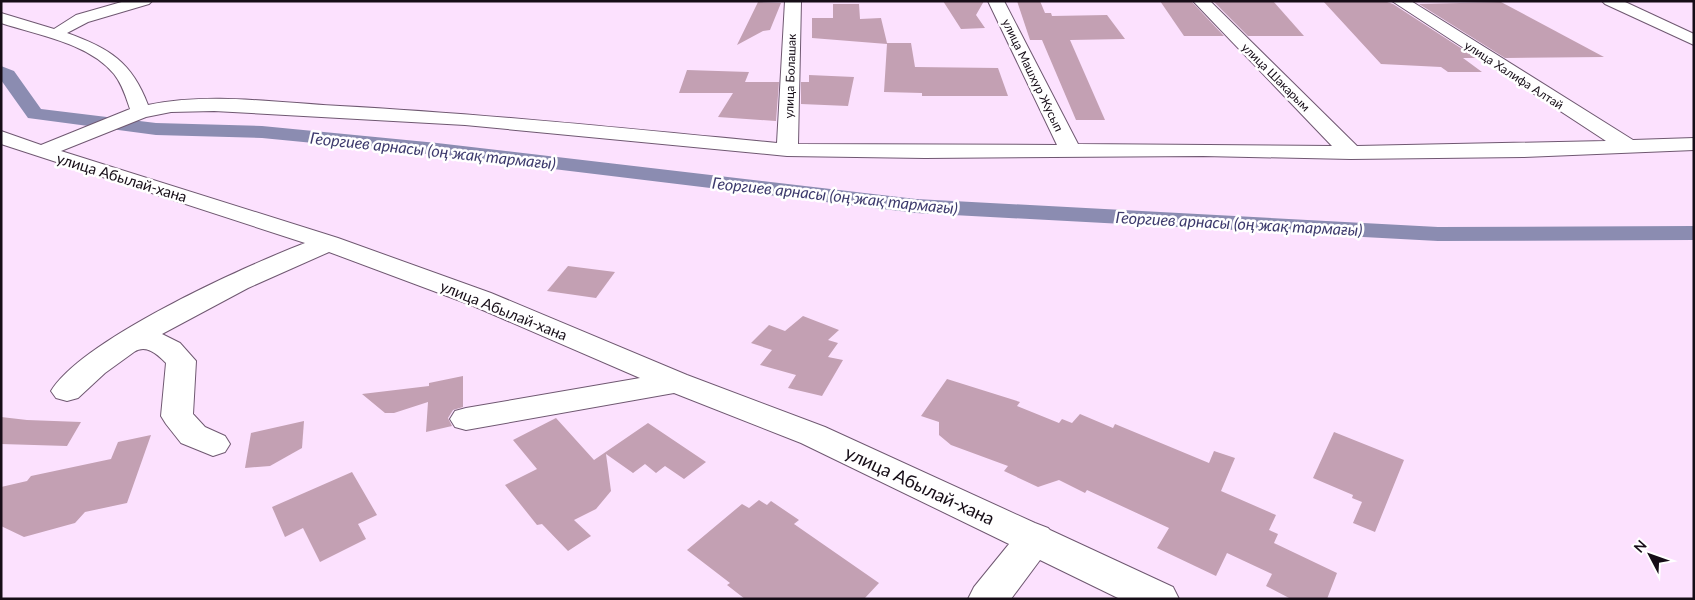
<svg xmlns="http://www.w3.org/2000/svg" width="1695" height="600" font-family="Lato,sans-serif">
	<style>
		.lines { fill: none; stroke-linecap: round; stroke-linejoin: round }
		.canal { fill: #8b8cb1; fill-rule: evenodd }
		.building { fill: #c3a0b3 }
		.minor-casing { stroke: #6f5871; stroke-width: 2 }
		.minor { fill: #fff; fill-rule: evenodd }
		.labels { text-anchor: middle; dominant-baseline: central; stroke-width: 5; stroke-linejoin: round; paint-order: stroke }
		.far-street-label { font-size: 12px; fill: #160d17; stroke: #fff }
		.street-label { font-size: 15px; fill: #160d17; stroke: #fff }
		.water-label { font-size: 16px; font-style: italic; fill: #3d3a6d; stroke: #fff }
		.near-street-label { font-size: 18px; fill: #160d17; stroke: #fff }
	</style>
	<rect width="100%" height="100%" fill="#fce1fe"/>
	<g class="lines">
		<path class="canal" d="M 1,66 L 14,71 L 41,109 L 156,123 L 262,126 L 437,143 L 916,199 L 1438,227 L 1694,226 L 1694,240 L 1438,241 L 916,213 L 437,155 L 262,138 L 156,135 L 28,118 L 1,80 Z"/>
	</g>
	<g class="building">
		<path d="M 943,1 L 984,1 L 976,15 L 985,28 L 961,29 Z"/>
		<path d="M 1017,1 L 1040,1 L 1045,13 L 1051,13 L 1052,16 L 1107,15 L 1125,39 L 1070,40 L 1105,120 L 1076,120 L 1042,40 L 1030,40 Z"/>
		<path d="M 1160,1 L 1191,1 L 1224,36 L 1184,36 Z"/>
		<path d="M 1213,1 L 1273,1 L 1304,36 L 1248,36 Z"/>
		<path d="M 1323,1 L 1384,1 L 1393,4 L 1476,58 L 1463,58 L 1482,72 L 1448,72 L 1441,67 L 1381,64 Z"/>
		<path d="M 758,2 L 781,3 L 770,30 L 763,31 L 737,45 Z"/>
		<path d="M 1501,2 L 1604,57 L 1505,58 L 1419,4 Z"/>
		<path d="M 833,4 L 859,4 L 860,19 L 881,18 L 887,43 L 911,43 L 915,67 L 998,68 L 1008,96 L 922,96 L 922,93 L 884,92 L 887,44 L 812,38 L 812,18 L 833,18 Z"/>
		<path d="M 687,70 L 749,72 L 745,82 L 779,82 L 776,121 L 718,117 L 733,93 L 679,93 Z"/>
		<path d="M 809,75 L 854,77 L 848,106 L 801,104 L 801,82 L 809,82 Z"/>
		<path d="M 568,266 L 615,272 L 596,298 L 547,291 Z"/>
		<path d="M 803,316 L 839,330 L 828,340 L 838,343 L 828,357 L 843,360 L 822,396 L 788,388 L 796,375 L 760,365 L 772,350 L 751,343 L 769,325 L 785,331 Z"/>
		<path d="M 463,376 L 463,407 L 453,410 L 448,418 L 452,426 L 426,432 L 428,402 L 394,413 L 385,413 L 362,394 L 429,386 L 429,383 Z"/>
		<path d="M 947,379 L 1020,402 L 1017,406 L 1059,423 L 1062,419 L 1072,423 L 1080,414 L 1113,428 L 1115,424 L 1209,463 L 1214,451 L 1235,458 L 1221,491 L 1276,515 L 1269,530 L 1278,534 L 1274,543 L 1337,573 L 1327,599 L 1291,599 L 1266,586 L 1272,574 L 1227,553 L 1216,576 L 1157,548 L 1169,528 L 1087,490 L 1085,493 L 1059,480 L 1038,487 L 1004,471 L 1008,466 L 951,445 L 939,435 L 939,422 L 921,416 Z"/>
		<path d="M 1,417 L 27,420 L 81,422 L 67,446 L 1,444 Z"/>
		<path d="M 556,418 L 594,460 L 648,423 L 706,462 L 684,479 L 665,466 L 656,473 L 645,464 L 633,473 L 606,454 L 611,491 L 596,509 L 574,520 L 591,536 L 568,551 L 542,524 L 537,525 L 505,485 L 537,469 L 513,440 Z"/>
		<path d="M 304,421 L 302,448 L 270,466 L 245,468 L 251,433 Z"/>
		<path d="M 1334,432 L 1404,460 L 1375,532 L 1353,523 L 1362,502 L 1352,498 L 1353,495 L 1313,478 Z"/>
		<path d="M 151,435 L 127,503 L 85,512 L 75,523 L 24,537 L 1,526 L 1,487 L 27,481 L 31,476 L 111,459 L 118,442 Z"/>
		<path d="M 352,472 L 377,515 L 358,524 L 366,539 L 320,562 L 303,528 L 285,537 L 272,507 Z"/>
		<path d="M 759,500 L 767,505 L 771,501 L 799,520 L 794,524 L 879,583 L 864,599 L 745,599 L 727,585 L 730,583 L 687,550 L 742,504 L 749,508 Z"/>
	</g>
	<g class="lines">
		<defs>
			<g id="minor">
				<path d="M 125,1 L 152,1 L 149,4 L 88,22 L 67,33 C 109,48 132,62 148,105 C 211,92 277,103 340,106 C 486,114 631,129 777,143 L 785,1 L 801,1 L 798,144 L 1057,145 L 988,1 L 1004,1 L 1078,144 L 1332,146 L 1193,1 L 1210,1 L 1357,146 L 1606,141 L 1392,1 L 1411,1 L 1633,140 L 1694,138 L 1694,150 L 1523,157 L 1351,159 L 1203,156 L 925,158 L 787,156 L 465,125 L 214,111 L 171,112 L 146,117 L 61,151 L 338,238 L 491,293 L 687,375 L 825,427 L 1035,523 L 1048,528 L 1050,530 L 1173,587 L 1179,599 L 1120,599 L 1040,560 L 1011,599 L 968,599 L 974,587 L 1009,544 L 801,443 L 674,393 L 466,430 L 455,427 L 450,419 L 455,411 L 466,408 L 640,378 L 471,305 L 329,252 L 248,288 L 162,334 L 180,343 L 196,361 L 193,414 L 205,427 L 225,436 L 230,444 L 225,452 L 213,456 L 181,443 L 166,424 L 161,416 L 166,363 C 157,354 146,344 134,352 L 105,373 L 78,398 L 67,401 L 56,398 L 51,391 C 83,339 245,266 305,243 L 1,144 L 1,131 L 41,145 L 130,109 C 126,97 122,84 114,74 C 89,43 37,35 1,23 L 1,13 L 54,29 L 76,15 Z"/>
				<path d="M 1602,1 L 1623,1 L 1694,34 L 1694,45 L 1605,4 Z"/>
			</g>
		</defs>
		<use href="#minor" class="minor-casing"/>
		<use href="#minor" class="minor"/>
	</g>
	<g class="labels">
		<g class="far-street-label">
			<text transform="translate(1033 75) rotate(64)">улица Машхур Жусып</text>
			<text transform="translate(1514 75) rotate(33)">улица Халифа Алтай</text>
			<text transform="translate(790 76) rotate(-88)">улица Болашак</text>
			<text transform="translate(1276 77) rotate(45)">улица Шакарым</text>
		</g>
		<g class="street-label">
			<text transform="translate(122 177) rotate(17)">улица Абылай-хана</text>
			<text transform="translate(504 310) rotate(22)">улица Абылай-хана</text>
		</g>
		<g class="water-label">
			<text transform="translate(433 150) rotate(6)">Георгиев арнасы (оң жақ тармағы)</text>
			<text transform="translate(835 195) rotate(6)">Георгиев арнасы (оң жақ тармағы)</text>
			<text transform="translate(1239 223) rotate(3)">Георгиев арнасы (оң жақ тармағы)</text>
		</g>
		<g class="near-street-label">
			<text transform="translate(920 485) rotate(25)">улица Абылай-хана</text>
		</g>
	</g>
	<rect width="1695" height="600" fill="none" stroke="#160d17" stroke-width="5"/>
	<g transform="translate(1650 555) rotate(311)" stroke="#ffffff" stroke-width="4" paint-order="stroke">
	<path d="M0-4L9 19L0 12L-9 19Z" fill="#160d17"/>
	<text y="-8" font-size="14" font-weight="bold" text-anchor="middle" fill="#160d17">N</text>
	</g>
</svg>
